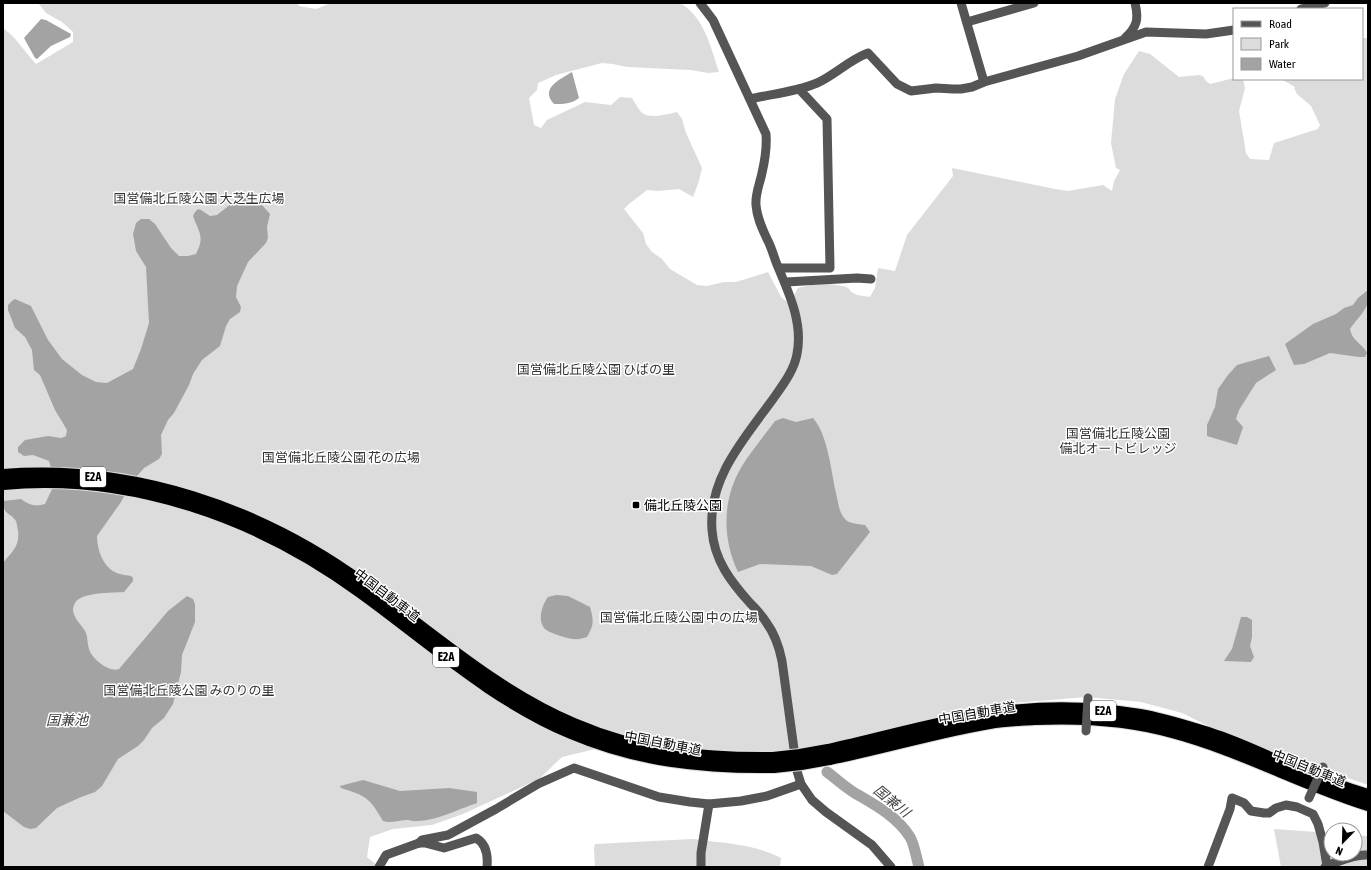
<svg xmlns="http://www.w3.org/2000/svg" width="1371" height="870" font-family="'Asap Condensed','Noto Sans JP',sans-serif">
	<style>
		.green { fill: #dcdcdc }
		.water { fill: #a3a3a3 }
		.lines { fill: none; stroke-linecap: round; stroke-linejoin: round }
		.river { stroke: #a3a3a3; stroke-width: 11 }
		.highway-casing { stroke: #dbdbdb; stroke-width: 14 }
		.minor { stroke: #555; stroke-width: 9 }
		.highway { stroke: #000; stroke-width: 12 }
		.highway-bridge-casing { stroke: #dbdbdb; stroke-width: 14; stroke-linecap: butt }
		.minor-bridge { stroke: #555; stroke-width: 9 }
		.highway-bridge { stroke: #000; stroke-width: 12 }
		.poi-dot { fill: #000; stroke: #fff; stroke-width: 1.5 }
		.labels { text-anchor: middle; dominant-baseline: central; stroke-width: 3; stroke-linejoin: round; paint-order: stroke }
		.shield { fill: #fff; stroke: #4c4c4c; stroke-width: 1 }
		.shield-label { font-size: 12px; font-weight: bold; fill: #000 }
		.park-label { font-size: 13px; fill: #333; stroke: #fff }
		.poi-label { font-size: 13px; fill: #000; stroke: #fff; text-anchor: start }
		.street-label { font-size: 13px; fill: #000; stroke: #fff }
		.water-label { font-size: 14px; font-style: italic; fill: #444; stroke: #fff }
	</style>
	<rect width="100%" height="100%" fill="#fff"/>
	<g class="green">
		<path d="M 38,3 L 297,3 L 299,6 L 316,9 L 331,3 L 680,3 C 704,16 711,48 719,72 L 708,73 L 691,70 L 627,67 L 613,64 L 602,63 L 556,75 L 538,83 L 537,90 L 529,98 L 534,125 L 541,128 L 547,120 L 585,102 L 611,105 L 620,97 L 632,98 C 635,103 638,108 641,112 C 650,120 667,114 677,112 L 682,119 L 686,133 L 702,168 L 699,181 L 693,197 L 679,189 L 658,191 L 647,190 L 629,204 L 624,209 L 643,233 L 646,244 L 652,252 L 662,259 L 670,269 L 697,285 L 707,286 L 724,282 L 736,282 L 768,272 L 781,297 L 797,311 L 793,297 L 798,288 C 810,284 836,282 848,288 C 850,290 852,293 855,294 C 859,296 866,296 870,297 L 875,288 L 878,268 L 895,271 L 907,235 L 953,176 L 952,168 L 1055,189 L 1068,191 L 1103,185 L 1112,191 L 1114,181 L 1120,170 L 1116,168 L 1111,143 L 1115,99 L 1124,74 L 1139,51 L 1150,54 L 1179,77 L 1199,75 L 1203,76 L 1206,81 L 1210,84 L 1234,78 L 1234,79 L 1243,79 L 1245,88 L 1239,111 L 1246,153 L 1250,159 L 1269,160 L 1274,143 L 1318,129 L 1320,125 L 1311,106 L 1297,94 L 1294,88 L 1295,87 L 1281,79 L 1362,79 L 1362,38 L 1368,38 L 1368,785 L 1242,741 L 1214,729 L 1182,713 L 1141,702 L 1087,697 L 1014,703 L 956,712 L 898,729 L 823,745 L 773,753 L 678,749 L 633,740 L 562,757 L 539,779 L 463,814 L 432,825 L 393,829 L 370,837 L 367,857 L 379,867 L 3,867 L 3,28 C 16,37 25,52 36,64 L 73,42 L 73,32 L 62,22 L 46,13 Z"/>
		<path d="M 1274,829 L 1331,833 L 1331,854 L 1355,854 L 1355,835 L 1368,836 L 1368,867 L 1281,867 Z"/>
		<path d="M 693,839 C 722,843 755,844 781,858 L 780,867 L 595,867 L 594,848 L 595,844 Z"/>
	</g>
	<g class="water">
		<path d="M 41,19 L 46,20 L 71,34 L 70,37 L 51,46 L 37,59 L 35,58 L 24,38 Z"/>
		<path d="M 572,72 L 579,98 C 571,104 564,104 554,104 C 539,88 561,79 572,72 Z"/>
		<path d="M 252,194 L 270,214 L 267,227 L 268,238 L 266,243 L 248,262 L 237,286 L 236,297 L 241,307 L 240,312 L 230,319 L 226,326 L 220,346 L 202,360 L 193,374 L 189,385 L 174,413 L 168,420 L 161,435 L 162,454 L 159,459 L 144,468 L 131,483 L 121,502 L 97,536 C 97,547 101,561 110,569 C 116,574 124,575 131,576 L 133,578 L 133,581 L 124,592 C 112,593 81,592 75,603 C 68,615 82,624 86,633 C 88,638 87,644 89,649 C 91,658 109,673 119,669 L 168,611 L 187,596 L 193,599 L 195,604 L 195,622 L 182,655 L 181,672 L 173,704 L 164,718 L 152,728 L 144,740 L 138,746 L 118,759 L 102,786 L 95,792 L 81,797 L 57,808 L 36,828 L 30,829 L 24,827 L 3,811 L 3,563 C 12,551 20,547 18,530 C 17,528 17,523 16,521 C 10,512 3,515 3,501 L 21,499 C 29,505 35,507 45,504 L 55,483 L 49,461 L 33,455 L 24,456 L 18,452 L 18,447 L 25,440 L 48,436 L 61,438 L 66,436 L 67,430 L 55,410 L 40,375 L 34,370 L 32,350 L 25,337 L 15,328 L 8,310 L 8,305 L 13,300 L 15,299 L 31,306 L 48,340 L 62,359 L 82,375 L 96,382 L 107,383 L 133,369 L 141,349 L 149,323 L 146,267 L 136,251 L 133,234 L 136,223 L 141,219 L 149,219 L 155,224 L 171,248 L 179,256 L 188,256 L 196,254 C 205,236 199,233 193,216 L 195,212 L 198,209 L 201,210 L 210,216 L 217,215 L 241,196 Z"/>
		<path d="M 1368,290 C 1368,294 1369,299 1368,303 C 1364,313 1356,320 1350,329 C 1352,341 1362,343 1367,353 L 1365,357 L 1359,357 L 1330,353 L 1304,364 L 1294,365 L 1285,344 L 1313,324 L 1336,314 L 1344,308 L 1353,305 L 1358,298 Z"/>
		<path d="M 1269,356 L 1276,370 L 1256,383 L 1239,410 L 1236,419 L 1243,427 L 1237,445 L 1207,436 L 1207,425 L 1215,407 L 1218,389 L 1228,375 L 1237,365 Z"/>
		<path d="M 783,418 L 796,422 L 813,418 C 828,435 831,471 836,493 C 838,501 839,513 845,519 C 849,524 859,524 865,525 L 870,532 L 837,574 L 832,575 L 811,566 L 760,564 L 738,572 C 722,538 722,499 742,466 C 752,450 764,436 775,421 Z"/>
		<path d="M 556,595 L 568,596 L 590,607 C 594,621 594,625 587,637 C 583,638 578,640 574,639 C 569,639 549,633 545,629 C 537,620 542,605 548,597 Z"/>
		<path d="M 1241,617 L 1247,617 L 1252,620 L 1252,637 L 1250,646 L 1254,657 L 1251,662 L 1224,661 L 1232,649 Z"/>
		<path d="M 363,780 L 400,791 L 449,788 L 477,792 L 477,803 C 459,809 436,821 417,821 C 414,822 411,820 408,820 C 399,820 391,824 383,821 C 369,797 366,796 341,788 L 340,786 Z"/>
	</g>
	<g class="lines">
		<path class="river" d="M 827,772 C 838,780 848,790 860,796 C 879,807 898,818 910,837 C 914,843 917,860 919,867"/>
		<defs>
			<g id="highway">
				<path d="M 3,475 C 132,465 260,508 364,584 C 432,633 496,691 574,724 C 639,752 703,759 773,758"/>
				<path d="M 3,484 C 130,472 258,517 360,592 C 428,641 492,700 571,733 C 637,761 702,768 774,767"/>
				<path d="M 828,750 C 884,738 939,721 996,713 C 1043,706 1094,707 1140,715 C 1164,719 1188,727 1211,734 C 1237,742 1263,755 1289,766 C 1315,777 1341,787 1368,795"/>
				<path d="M 829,759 C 885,748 939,731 995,722 C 1008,720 1021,720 1034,719 C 1081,717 1127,719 1172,732 C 1240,750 1301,784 1368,805"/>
			</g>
		</defs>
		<use href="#highway" class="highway-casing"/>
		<g class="minor">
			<path d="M 700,3 L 713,20 L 766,134 C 767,147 765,160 762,173 C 760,183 755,194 756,205 C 757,218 762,228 767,239 C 772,248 774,258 778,267 C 790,295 803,324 797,354 C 794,371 782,386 773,399 C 744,439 708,478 712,530 C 714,560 731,582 750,603 C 756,609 762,615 766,622 C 775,634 779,646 782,661 L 797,771 L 801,784 L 812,800 L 826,812 L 872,845 L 891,867"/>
			<path d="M 961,3 L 984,82"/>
			<path d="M 1301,9 L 1325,3"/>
			<path d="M 967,22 L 1034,3"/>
			<path d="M 1125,38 C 1137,27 1139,19 1135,3"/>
			<path d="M 750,99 C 772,94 796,92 817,83 C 835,75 849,60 868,53 L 897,84 L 911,91 L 936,88 L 953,89 L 961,89 L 972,87 L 984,82 L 1078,56 L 1146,32 L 1206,34 L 1234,30"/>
			<path d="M 779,268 L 830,268 L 827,119 L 799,89"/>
			<path d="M 786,282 L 857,278 L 871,279"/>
			<path d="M 379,867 L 386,855 L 419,843"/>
			<path d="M 487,867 C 488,856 487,844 476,838 L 444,848 L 425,843 L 419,843 L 422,840 L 448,835 L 496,809 L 538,784 L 574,768 L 659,797 L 690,802 L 709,804 L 741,801 L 767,796 L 801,784"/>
			<path d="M 701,867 L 701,853 L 709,804"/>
			<path d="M 1208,867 L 1230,809 L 1232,798 L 1244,803 L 1251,811 L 1264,813 L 1269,813 L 1276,808 L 1286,805 L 1297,807 L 1313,814 L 1318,824 L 1323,842 L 1327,866"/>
			<path d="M 1325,867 C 1338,861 1354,854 1368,855"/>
		</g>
		<use href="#highway" class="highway"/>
		<defs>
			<g id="highway-bridge">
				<path d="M 773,758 L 800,755 L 828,750"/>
				<path d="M 774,767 L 801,764 L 829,759"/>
			</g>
		</defs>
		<use href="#highway-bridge" class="highway-bridge-casing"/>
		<g class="minor-bridge">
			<path d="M 1086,731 L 1088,698"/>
			<path d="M 1309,798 L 1323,767"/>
		</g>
		<use href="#highway-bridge" class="highway-bridge"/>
	</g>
	<rect class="poi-dot" x="632" y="501" width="8" height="8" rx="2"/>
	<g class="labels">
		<g class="shield">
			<rect x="80" y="467" width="26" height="20" rx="3"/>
			<rect x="433" y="647" width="26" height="20" rx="3"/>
			<rect x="1090" y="701" width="26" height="20" rx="3"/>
		</g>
		<g class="shield-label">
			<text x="93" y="477">E2A</text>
			<text x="446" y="657">E2A</text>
			<text x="1103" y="711">E2A</text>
		</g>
		<g class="park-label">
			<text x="199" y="198">国営備北丘陵公園 大芝生広場</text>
			<text x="596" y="369">国営備北丘陵公園 ひばの里</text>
			<text x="1118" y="433">国営備北丘陵公園<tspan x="1118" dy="15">備北オートビレッジ</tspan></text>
			<text x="341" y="457">国営備北丘陵公園 花の広場</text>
			<text x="679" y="617">国営備北丘陵公園 中の広場</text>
			<text x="189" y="690">国営備北丘陵公園 みのりの里</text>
		</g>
		<g class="poi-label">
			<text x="644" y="505">備北丘陵公園</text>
		</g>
		<g class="street-label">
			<text transform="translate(387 595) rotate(37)">中国自動車道</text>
			<text transform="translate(977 713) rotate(-10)">中国自動車道</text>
			<text transform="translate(663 743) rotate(11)">中国自動車道</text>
			<text transform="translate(1309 768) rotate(22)">中国自動車道</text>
		</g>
		<g class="water-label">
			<text x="67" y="720">国兼池</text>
			<text transform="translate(892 801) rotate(39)">国兼川</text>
		</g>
	</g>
	<rect width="1371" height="870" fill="none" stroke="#000000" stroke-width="8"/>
	<rect x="1233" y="8" width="130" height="72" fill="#ffffff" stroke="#999999"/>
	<rect x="1241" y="21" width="20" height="6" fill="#555555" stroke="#999999"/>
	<text x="1269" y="28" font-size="12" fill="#000000">Road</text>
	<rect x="1241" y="38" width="20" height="12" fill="#dcdcdc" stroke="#999999"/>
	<text x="1269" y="48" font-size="12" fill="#000000">Park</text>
	<rect x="1241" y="58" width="20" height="12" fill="#a3a3a3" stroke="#999999"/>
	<text x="1269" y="68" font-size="12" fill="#000000">Water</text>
	<g transform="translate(1343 842) rotate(203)"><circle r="19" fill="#ffffff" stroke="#999999"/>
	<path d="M0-3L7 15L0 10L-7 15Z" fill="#000000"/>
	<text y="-6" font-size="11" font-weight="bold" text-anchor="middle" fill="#000000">N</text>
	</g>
</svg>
